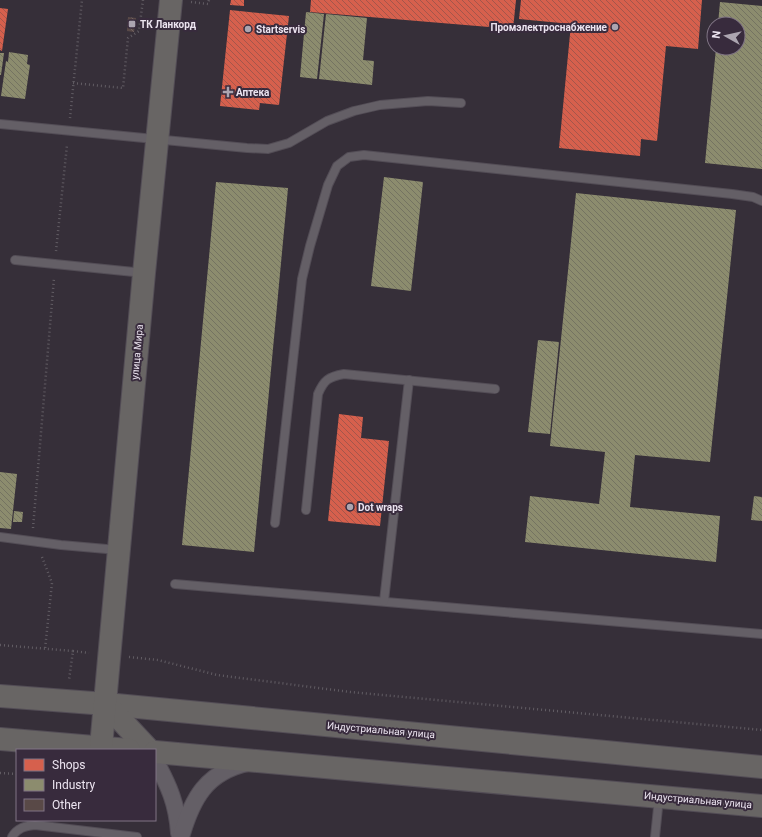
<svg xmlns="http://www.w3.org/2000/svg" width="762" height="837" font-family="Roboto,sans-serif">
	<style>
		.shops { fill: url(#shops-back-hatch) }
		.industry { fill: url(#industry-back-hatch) }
		.building { fill: url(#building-back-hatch) }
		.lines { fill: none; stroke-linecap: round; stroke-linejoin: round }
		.lane-casing { stroke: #534d56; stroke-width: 10 }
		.street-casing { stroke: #534d56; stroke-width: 18 }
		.primary-casing { stroke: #534d56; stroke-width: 24 }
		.path { stroke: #625d64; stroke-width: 2.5; stroke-dasharray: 1 3; stroke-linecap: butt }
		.lane { stroke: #645f66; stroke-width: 8 }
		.street { stroke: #645f66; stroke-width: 16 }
		.primary { stroke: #686564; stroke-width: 22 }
		.poi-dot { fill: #aca5b0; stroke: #382b3d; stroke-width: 1.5 }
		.labels { text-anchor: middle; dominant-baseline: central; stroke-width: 4; stroke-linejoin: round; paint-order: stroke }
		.poi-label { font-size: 10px; font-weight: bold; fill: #ece4f0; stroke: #382b3d; text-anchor: start }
		.street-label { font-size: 10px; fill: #ece4f0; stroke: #382b3d }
	</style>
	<defs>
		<pattern id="shops-back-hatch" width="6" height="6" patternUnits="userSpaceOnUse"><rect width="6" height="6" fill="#d6604d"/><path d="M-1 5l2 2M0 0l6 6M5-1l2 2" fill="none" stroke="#a4564b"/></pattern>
		<pattern id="industry-back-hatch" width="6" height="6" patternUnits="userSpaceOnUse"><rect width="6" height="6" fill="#8c8c6e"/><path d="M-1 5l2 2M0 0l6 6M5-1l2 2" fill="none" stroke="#747361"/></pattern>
		<pattern id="building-back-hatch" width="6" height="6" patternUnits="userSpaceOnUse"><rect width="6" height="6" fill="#594947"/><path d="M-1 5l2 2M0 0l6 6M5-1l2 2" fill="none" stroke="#716362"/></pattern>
	</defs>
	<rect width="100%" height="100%" fill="#362f39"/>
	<g class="shops">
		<path d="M 231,0 L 244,0 L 244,6 L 230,5 Z"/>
		<path d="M 311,0 L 516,0 L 513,29 L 310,12 Z"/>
		<path d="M 521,0 L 702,0 L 698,49 L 666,46 L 657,141 L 641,139 L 640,156 L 559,148 L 571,24 L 519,19 Z"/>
		<path d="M 0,8 L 8,9 L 2,51 L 0,50 Z"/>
		<path d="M 230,10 L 289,16 L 279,105 L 260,103 L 259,110 L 220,106 Z"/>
		<path d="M 339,414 L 363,417 L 361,438 L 389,441 L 380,526 L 328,521 Z"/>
	</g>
	<g class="industry">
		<path d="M 720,2 L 762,6 L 762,169 L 705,163 L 716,48 L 738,48 L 738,24 L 718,24 Z"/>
		<path d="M 306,12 L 324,14 L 317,79 L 300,77 Z"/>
		<path d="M 326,14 L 367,18 L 363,60 L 374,61 L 372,85 L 319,79 Z"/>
		<path d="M 9,52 L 28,55 L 27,64 L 30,65 L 25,99 L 1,96 L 6,61 L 8,62 Z"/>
		<path d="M 0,53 L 4,53 L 1,75 L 0,75 Z"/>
		<path d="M 384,177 L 423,182 L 411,291 L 371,286 Z"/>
		<path d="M 216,182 L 288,188 L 254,552 L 182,545 Z"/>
		<path d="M 576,193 L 736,210 L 710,462 L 635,455 L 630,507 L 720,516 L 716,562 L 525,542 L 530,496 L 599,504 L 605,452 L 550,446 Z"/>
		<path d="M 538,340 L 559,342 L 550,434 L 528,432 Z"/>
		<path d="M 0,472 L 17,474 L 11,529 L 0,528 Z"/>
		<path d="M 754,496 L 762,497 L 762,521 L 751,520 Z"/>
		<path d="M 14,511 L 23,512 L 22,522 L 13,522 Z"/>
	</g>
	<path class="building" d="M 128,17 L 136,18 L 134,32 L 127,31 Z"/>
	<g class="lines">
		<defs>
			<g id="lane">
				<path d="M 0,124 L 247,148 L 268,149 L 289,143 L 327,121 L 354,111 L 380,105 L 428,101 L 461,103"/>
				<path d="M 15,260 L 144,273"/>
				<path d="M 306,510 L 318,394 C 324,380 328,377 344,374 L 495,389"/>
				<path d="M 275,523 L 302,279 L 310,246 L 328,185 L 337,166 L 349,157 L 364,155 L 732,194 L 753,197 L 762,201"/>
				<path d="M 0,537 L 61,545 L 118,550"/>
				<path d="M 175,584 L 762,634"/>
				<path d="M 384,601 L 409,380"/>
				<path d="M 12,837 C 17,828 25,826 35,825 L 137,837"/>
				<path d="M 655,837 L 659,798"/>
			</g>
			<g id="street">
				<path d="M 155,760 C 169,786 177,804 179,833"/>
				<path d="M 181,837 C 192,799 206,772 248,763"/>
			</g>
			<g id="primary">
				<path d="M 0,696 L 106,704 L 762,767"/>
				<path d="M 106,704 L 149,750"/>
				<path d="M 0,739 L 129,750"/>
				<path d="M 101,747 L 144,273 L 171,0"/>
				<path d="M 155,752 L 762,806"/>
			</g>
		</defs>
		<use href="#lane" class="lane-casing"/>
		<use href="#street" class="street-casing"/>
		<use href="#primary" class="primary-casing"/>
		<g class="path">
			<path d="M 191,2 L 208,4 L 209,0"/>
			<path d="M 73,83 L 123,88 L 128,38 L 139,31 L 143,0"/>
			<path d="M 70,118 L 82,0"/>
			<path d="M 56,251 L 67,145"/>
			<path d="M 33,528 L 54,278"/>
			<path d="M 42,557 L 52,583 L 45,649"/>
			<path d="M 0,645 L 73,651 L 69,680"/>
			<path d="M 73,651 L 89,653"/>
			<path d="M 129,657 L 158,660 L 217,675 L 350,692 L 762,730"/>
			<path d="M 0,773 L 17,774"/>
		</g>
		<use href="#lane" class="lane"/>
		<use href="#street" class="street"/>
		<use href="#primary" class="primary"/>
	</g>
	<g class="poi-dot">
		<rect x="128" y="20" width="8" height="8" rx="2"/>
		<circle cx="615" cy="27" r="4"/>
		<circle cx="248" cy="29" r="4"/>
		<path d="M226 86h4v4h4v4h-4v4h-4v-4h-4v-4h4z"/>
		<circle cx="350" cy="507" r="4"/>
	</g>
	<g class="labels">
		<g class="poi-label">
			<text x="140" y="24">ТК Ланкорд</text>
			<text x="607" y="27" text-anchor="end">Промэлектроснабжение</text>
			<text x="256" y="29">Startservis</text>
			<text x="236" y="92">Аптека</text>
			<text x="358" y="507">Dot wraps</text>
		</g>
		<g class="street-label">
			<text transform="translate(137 352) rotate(-85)">улица Мира</text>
			<text transform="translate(381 730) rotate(5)">Индустриальная улица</text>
			<text transform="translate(698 800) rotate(5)">Индустриальная улица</text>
		</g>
	</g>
	<rect x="16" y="749" width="140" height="72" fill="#382b3d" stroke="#807585"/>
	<rect x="24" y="759" width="20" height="12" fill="#d6604d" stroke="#807585"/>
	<text x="52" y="769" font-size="12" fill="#ece4f0">Shops</text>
	<rect x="24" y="779" width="20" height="12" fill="#8c8c6e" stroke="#807585"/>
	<text x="52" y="789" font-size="12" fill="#ece4f0">Industry</text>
	<rect x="24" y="799" width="20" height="12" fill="#594947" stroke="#807585"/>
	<text x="52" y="809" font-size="12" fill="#ece4f0">Other</text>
	<g transform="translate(726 36) rotate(278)"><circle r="19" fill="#382b3d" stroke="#807585"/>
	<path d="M0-3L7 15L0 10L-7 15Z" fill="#aca5b0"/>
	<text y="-6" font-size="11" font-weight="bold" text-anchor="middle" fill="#ece4f0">N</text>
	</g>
</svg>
